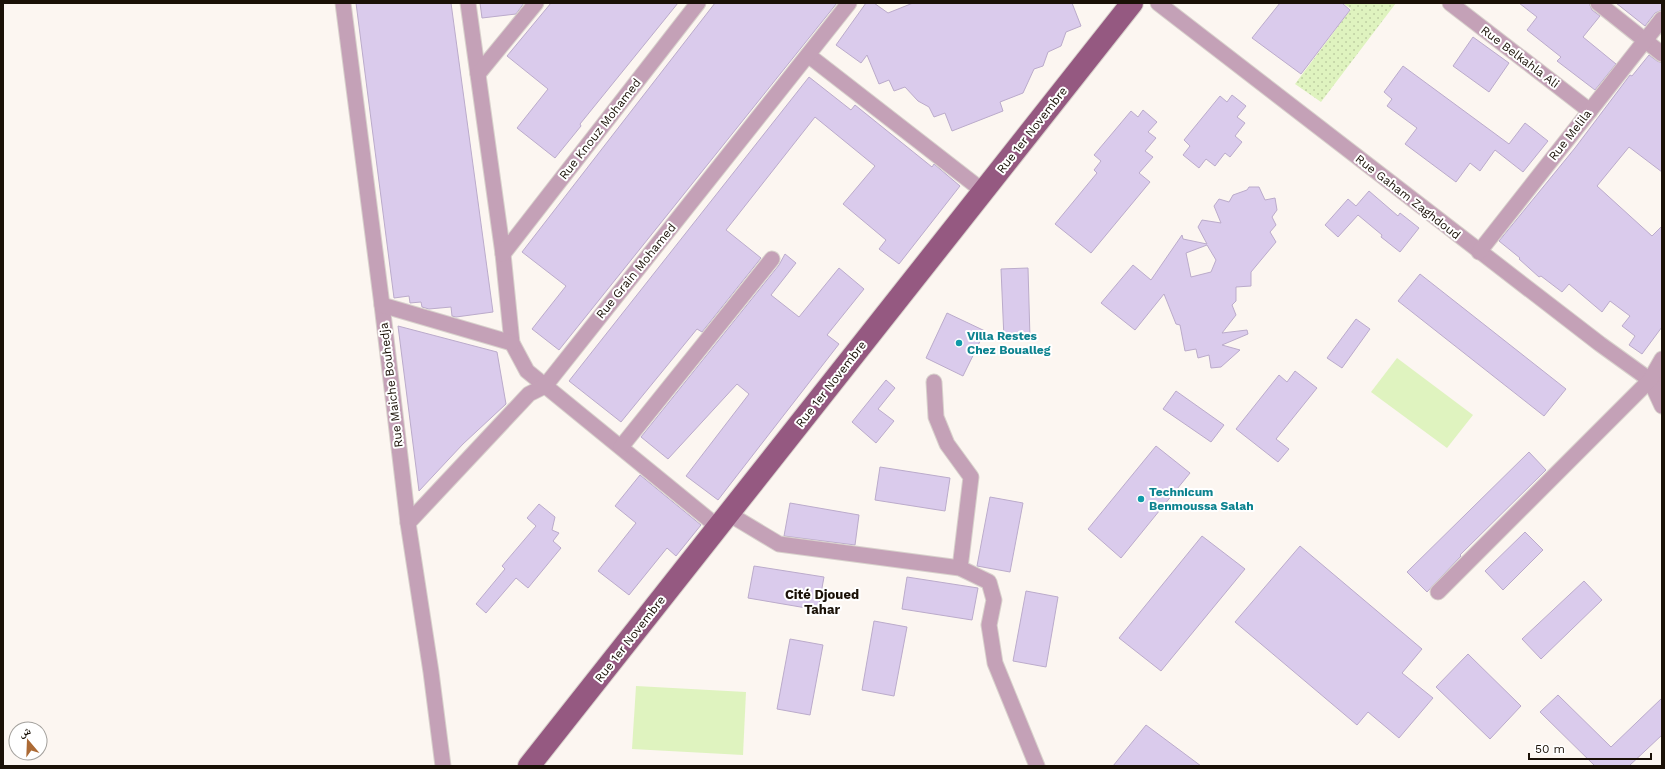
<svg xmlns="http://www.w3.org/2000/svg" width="1665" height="769" font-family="'Work Sans','Noto Naskh Arabic',sans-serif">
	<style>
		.grass { fill: url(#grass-dots) }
		.green { fill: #dff3bf }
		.building { fill: #dacbec; stroke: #bbabcb; fill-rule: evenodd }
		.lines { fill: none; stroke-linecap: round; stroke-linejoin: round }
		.street-casing { stroke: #d8d1cc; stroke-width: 17 }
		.primary-casing { stroke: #d8d1cc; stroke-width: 24 }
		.street { stroke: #c4a1b7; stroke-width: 15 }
		.primary { stroke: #955981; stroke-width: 22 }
		.culture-dot { fill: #0f9aa8; stroke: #fff; stroke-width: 1.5 }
		.labels { text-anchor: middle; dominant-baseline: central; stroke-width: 4; stroke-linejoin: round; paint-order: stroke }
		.street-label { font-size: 12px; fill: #1a1107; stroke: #fff }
		.culture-label { font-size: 12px; font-weight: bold; fill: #0d838f; stroke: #fff; text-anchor: start }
		.neighbourhood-label { font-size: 13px; font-weight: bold; fill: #1a1107; stroke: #fff }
	</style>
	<defs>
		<pattern id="grass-dots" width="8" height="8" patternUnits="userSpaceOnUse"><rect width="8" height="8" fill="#dff3bf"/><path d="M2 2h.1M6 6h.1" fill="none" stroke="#bfcfa3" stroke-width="1.8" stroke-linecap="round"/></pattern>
	</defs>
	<rect width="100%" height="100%" fill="#fcf6f1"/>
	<path class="grass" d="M 1343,3 L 1396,3 L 1321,102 L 1295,84 L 1351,9 Z"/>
	<g class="green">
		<path d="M 1397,358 L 1473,415 L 1447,448 L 1371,392 Z"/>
		<path d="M 636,686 L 746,692 L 743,755 L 632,749 Z"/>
	</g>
	<g class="building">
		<path d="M 356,3 L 451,3 L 493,312 L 456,317 L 452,316 L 451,307 L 429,309 L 422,307 L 421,302 L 410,303 L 409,296 L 394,298 Z"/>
		<path d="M 480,3 L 524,3 L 516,14 L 482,18 Z"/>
		<path d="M 551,3 L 678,3 L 580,124 L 581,126 L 555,158 L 517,128 L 548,89 L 507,56 Z"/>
		<path d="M 715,3 L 837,3 L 559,350 L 532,329 L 566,286 L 522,252 Z"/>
		<path d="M 866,3 L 874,3 L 888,13 L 913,3 L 1072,3 L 1081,26 L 1066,32 L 1061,46 L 1048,52 L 1043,66 L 1034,69 L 1023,93 L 1000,102 L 1003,111 L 952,131 L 945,113 L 934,117 L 929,107 L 918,101 L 905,87 L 894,91 L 889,80 L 879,84 L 867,55 L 861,63 L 836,45 Z"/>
		<path d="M 1280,3 L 1342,3 L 1350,10 L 1301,74 L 1252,38 Z"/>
		<path d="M 1519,3 L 1589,3 L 1592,10 L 1600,16 L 1583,37 L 1616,64 L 1595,90 L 1557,61 L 1561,57 L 1527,30 L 1537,17 Z"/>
		<path d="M 1616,3 L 1662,3 L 1662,10 L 1655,13 L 1645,26 Z"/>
		<path d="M 1473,37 L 1509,63 L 1489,92 L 1453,66 Z"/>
		<path d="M 1649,55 L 1657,61 L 1662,63 L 1662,172 L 1629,147 L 1597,186 L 1652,236 L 1662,226 L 1662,327 L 1642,354 L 1629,345 L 1635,336 L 1622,326 L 1630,316 L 1610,301 L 1602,312 L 1569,284 L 1562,292 L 1541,276 L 1539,277 L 1519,259 L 1520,258 L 1499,241 L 1575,148 L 1630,75 L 1632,76 Z"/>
		<path d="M 1403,66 L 1509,144 L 1525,123 L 1548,141 L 1523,172 L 1495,150 L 1480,171 L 1470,163 L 1456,182 L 1405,144 L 1417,128 L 1387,106 L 1392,99 L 1384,92 Z"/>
		<path d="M 809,77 L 851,110 L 855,105 L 932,167 L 934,164 L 960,186 L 899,264 L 879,249 L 886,240 L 843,204 L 875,166 L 815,117 L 726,230 L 761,258 L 702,332 L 697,329 L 621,422 L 569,381 Z"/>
		<path d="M 1232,95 L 1246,106 L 1237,117 L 1245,123 L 1235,136 L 1242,142 L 1230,157 L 1225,153 L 1215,166 L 1206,159 L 1199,168 L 1183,155 L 1190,146 L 1184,140 L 1220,96 L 1227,102 Z"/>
		<path d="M 1143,110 L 1157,122 L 1148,132 L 1156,138 L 1145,151 L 1153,157 L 1139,173 L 1150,182 L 1091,253 L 1055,224 L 1097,173 L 1094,170 L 1101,161 L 1094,155 L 1131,111 L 1138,117 Z"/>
		<path d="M 1249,187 L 1259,187 L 1265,200 L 1275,198 L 1277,210 L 1272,217 L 1276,225 L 1270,232 L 1276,242 L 1251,272 L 1251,286 L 1236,287 L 1236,301 L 1232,305 L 1236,315 L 1222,333 L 1247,330 L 1248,334 L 1222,345 L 1240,350 L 1221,367 L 1211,368 L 1209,355 L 1198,358 L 1196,349 L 1185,351 L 1180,325 L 1176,324 L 1164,294 L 1135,330 L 1101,303 L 1133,265 L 1151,280 L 1182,235 L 1183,239 L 1207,244 L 1198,227 L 1202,220 L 1221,223 L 1214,206 L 1219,199 L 1229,202 L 1233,195 L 1247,190 ZM 1207,245 L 1216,260 L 1211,272 L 1191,277 L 1186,253 Z"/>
		<path d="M 1369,191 L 1398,216 L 1400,213 L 1419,228 L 1400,252 L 1381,237 L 1382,235 L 1358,215 L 1338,237 L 1325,225 L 1348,199 L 1356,206 Z"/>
		<path d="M 785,254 L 796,263 L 771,295 L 799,317 L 839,268 L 864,289 L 827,335 L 839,344 L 718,500 L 686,476 L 749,394 L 737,384 L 668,459 L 641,437 L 779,265 Z"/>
		<path d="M 1028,268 L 1030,338 L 1004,339 L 1001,269 Z"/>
		<path d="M 1420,274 L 1566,389 L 1544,416 L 1398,301 Z"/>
		<path d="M 947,313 L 985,331 L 963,376 L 926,358 Z"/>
		<path d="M 1356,319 L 1370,329 L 1342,368 L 1327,358 Z"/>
		<path d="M 398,326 L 497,352 L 506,404 L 463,444 L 419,491 Z"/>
		<path d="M 1295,371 L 1317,388 L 1276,439 L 1289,449 L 1278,462 L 1236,429 L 1279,375 L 1287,382 Z"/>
		<path d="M 886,380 L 895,388 L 878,409 L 894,421 L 876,443 L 852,422 Z"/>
		<path d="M 1176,391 L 1224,425 L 1211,442 L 1163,409 Z"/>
		<path d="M 1156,446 L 1190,473 L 1121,558 L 1088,529 Z"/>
		<path d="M 1529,452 L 1546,470 L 1460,555 L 1461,556 L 1427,592 L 1407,572 Z"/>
		<path d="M 880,467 L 950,478 L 945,511 L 875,500 Z"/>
		<path d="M 640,475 L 701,525 L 676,556 L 667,548 L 629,595 L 598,571 L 636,523 L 615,506 Z"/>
		<path d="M 990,497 L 1023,503 L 1010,572 L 977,566 Z"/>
		<path d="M 790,503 L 859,515 L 855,545 L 784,536 Z"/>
		<path d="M 539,504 L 555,517 L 552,530 L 559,533 L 553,541 L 561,548 L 528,588 L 516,578 L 486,613 L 476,604 L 505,569 L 502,566 L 536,526 L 527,518 Z"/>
		<path d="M 1525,532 L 1543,550 L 1503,590 L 1485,571 Z"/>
		<path d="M 1202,536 L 1245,569 L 1161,671 L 1119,638 Z"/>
		<path d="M 1300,546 L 1422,649 L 1402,673 L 1433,698 L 1399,738 L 1368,712 L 1357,725 L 1235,622 Z"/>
		<path d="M 754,566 L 824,577 L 818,610 L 748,598 Z"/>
		<path d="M 907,577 L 978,588 L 972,620 L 902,609 Z"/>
		<path d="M 1584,581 L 1602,600 L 1541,659 L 1522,639 Z"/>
		<path d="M 1026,591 L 1058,597 L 1046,667 L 1013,661 Z"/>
		<path d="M 874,621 L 907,627 L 894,696 L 862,690 Z"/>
		<path d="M 790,639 L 823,645 L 810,715 L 777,709 Z"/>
		<path d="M 1468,654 L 1521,706 L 1490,739 L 1436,687 Z"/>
		<path d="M 1558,695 L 1611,747 L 1662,698 L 1662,735 L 1629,766 L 1595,766 L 1540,712 Z"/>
		<path d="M 1146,725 L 1201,766 L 1113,766 Z"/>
	</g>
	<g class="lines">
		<defs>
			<g id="street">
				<path d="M 343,3 L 382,305 L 408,523 L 431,672 L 443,766"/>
				<path d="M 468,3 L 503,254 L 512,343 L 527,371 L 718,527"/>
				<path d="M 1158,3 L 1600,344 L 1650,380 L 1662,382"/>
				<path d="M 1450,3 L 1590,111"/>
				<path d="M 1598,3 L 1662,54"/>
				<path d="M 808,55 L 983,191"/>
				<path d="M 478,74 L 536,3"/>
				<path d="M 1479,252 L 1662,19"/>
				<path d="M 503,254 L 698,3"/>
				<path d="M 382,305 L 512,343"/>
				<path d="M 1650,380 L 1662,406"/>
				<path d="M 934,382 L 936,417 L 947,444 L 971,477 L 960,568"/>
				<path d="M 621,447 L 772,259"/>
				<path d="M 729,514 L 779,544 L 960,568 L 989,582 L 994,600 L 989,625 L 995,663 L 1037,766"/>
				<path d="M 408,523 L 529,394 L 545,386 L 849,3"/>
				<path d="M 1438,592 L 1650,380 L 1662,359"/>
			</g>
			<path id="primary" d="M 529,766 L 1132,3"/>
		</defs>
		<use href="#street" class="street-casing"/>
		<use href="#primary" class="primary-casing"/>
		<use href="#street" class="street"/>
		<use href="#primary" class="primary"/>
	</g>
	<g class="culture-dot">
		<circle cx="959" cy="343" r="4"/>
		<circle cx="1141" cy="499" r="4"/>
	</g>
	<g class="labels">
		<g class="street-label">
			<text transform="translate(1520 57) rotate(37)">Rue Belkahla Ali</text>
			<text transform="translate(600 129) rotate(-52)">Rue Knouz Mohamed</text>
			<text transform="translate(1032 130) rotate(-52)">Rue 1er Novembre</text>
			<text transform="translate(1570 135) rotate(-52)">Rue Melila</text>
			<text transform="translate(1408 197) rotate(38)">Rue Gaham Zaghdoud</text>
			<text transform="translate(636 271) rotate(-51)">Rue Grain Mohamed</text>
			<text transform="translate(831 384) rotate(-52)">Rue 1er Novembre</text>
			<text transform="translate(391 385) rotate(-97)">Rue Maiche Bouhedja</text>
			<text transform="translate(630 639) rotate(-52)">Rue 1er Novembre</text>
		</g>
		<g class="culture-label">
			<text x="967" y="336">Villa Restes<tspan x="967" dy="14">Chez Boualleg</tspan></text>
			<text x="1149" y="492">Technicum<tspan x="1149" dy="14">Benmoussa Salah</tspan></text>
		</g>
		<g class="neighbourhood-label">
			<text x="822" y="594">Cité Djoued<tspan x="822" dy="15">Tahar</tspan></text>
		</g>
	</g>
	<rect width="1665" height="769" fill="none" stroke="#1a1107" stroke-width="8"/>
	<g transform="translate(28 741) rotate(341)"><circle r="19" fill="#ffffff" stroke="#a3a09c"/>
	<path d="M0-3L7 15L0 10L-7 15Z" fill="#ac6a35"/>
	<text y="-6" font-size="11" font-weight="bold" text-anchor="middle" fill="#1a1107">ش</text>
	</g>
	<path d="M1529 753v6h122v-6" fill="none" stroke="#1a1107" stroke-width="2"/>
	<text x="1535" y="753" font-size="12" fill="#1a1107" stroke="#ffffff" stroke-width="3" paint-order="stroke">50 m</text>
</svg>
